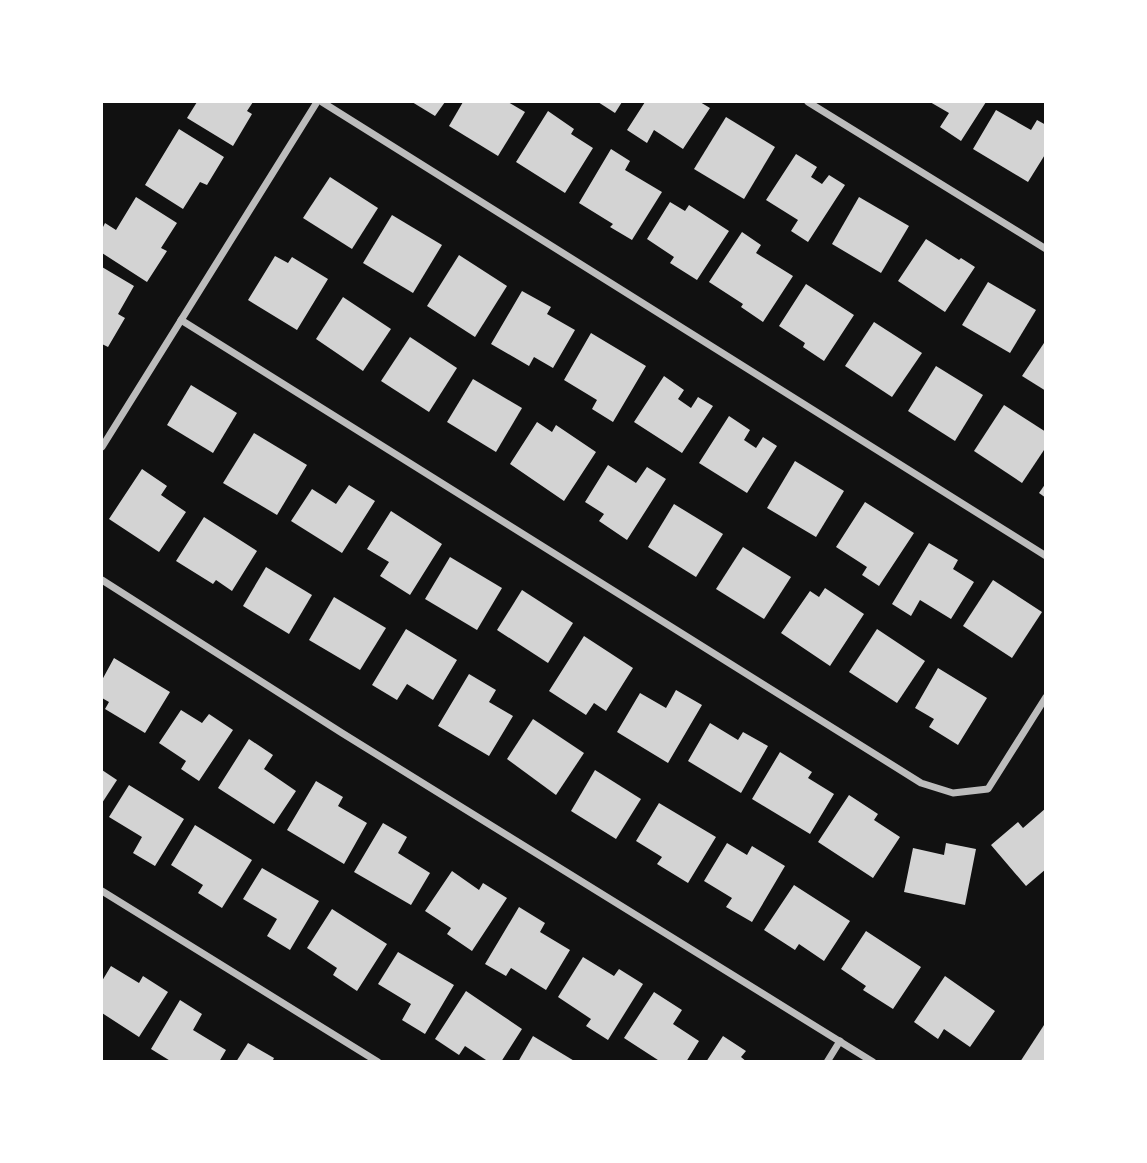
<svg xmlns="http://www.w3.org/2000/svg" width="1147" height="1163" font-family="'Exo 2',sans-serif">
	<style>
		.building { fill: #d3d3d3 }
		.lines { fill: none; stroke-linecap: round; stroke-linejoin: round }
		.minor { stroke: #bcbcbc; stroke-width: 7 }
	</style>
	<rect width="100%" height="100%" fill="#111"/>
	<g class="building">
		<path d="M 197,102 L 253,102 L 247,111 L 252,114 L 233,146 L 187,118 Z"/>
		<path d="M 412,102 L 445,102 L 435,116 Z"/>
		<path d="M 463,102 L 508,102 L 525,112 L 498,156 L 449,126 Z"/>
		<path d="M 598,102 L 622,102 L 615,113 Z"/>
		<path d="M 645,102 L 700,102 L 710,108 L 683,149 L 654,130 L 647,143 L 627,130 Z"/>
		<path d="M 930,102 L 986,102 L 961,141 L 940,127 L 949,113 Z"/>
		<path d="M 996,110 L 1031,130 L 1037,120 L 1046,125 L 1046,153 L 1028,182 L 973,149 Z"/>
		<path d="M 548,111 L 574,129 L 571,134 L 593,148 L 565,193 L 516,162 Z"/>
		<path d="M 726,117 L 775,147 L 744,199 L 694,169 Z"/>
		<path d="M 179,129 L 224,157 L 207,185 L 200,182 L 183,209 L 145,185 Z"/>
		<path d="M 611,149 L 630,161 L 625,170 L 662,192 L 632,240 L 610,227 L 613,224 L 579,203 Z"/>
		<path d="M 796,154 L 817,167 L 811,177 L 822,184 L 829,175 L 845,185 L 808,242 L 791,231 L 798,220 L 766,200 Z"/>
		<path d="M 330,177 L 378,208 L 352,249 L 303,218 Z"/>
		<path d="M 136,197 L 177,223 L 161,248 L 167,251 L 147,282 L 102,253 L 102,229 L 105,223 L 116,230 Z"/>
		<path d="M 859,197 L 909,226 L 881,273 L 832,244 Z"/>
		<path d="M 670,202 L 685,211 L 689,205 L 729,231 L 697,280 L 670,263 L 674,257 L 647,239 Z"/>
		<path d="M 392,215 L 442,245 L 413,293 L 363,263 Z"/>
		<path d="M 742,232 L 761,245 L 756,253 L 793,276 L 763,322 L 741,307 L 743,304 L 709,282 Z"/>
		<path d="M 926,239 L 959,260 L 961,258 L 975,267 L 945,312 L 898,281 Z"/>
		<path d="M 459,255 L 507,286 L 475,337 L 427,306 Z"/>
		<path d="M 275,256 L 288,263 L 292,257 L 328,279 L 297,330 L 248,300 Z"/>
		<path d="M 102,267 L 134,286 L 118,314 L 125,318 L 108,347 L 102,344 Z"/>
		<path d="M 988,282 L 1036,310 L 1010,353 L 962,325 Z"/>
		<path d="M 806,284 L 854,315 L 824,361 L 803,347 L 805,343 L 779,326 Z"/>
		<path d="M 522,291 L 551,307 L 547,314 L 575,330 L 553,368 L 534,357 L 529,366 L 491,344 Z"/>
		<path d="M 343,297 L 391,329 L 363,371 L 316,339 Z"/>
		<path d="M 874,322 L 922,353 L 892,397 L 845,366 Z"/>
		<path d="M 591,333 L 646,366 L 613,422 L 592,409 L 597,400 L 564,380 Z"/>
		<path d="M 410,337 L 457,368 L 429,412 L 381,381 Z"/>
		<path d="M 1046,340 L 1046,391 L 1022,376 Z"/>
		<path d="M 936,366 L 983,395 L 955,441 L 908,411 Z"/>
		<path d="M 664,376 L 684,390 L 678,399 L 691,408 L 698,397 L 713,406 L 682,453 L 634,422 Z"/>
		<path d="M 473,379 L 522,408 L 496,452 L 447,422 Z"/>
		<path d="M 191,385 L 237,413 L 213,453 L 167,425 Z"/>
		<path d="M 1004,405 L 1046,432 L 1046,447 L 1022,483 L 974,451 Z"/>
		<path d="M 729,416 L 750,430 L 744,440 L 756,448 L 763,437 L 777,446 L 747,493 L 699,463 Z"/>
		<path d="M 537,422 L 552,432 L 556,425 L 596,452 L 564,501 L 510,464 Z"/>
		<path d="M 254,433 L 307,465 L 277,515 L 223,483 Z"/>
		<path d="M 795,461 L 844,491 L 816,537 L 767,508 Z"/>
		<path d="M 608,465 L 636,483 L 647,467 L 666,479 L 627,540 L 599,521 L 604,514 L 585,502 Z"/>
		<path d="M 142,469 L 167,486 L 161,495 L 186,512 L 159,552 L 109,519 Z"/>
		<path d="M 1046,483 L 1046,498 L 1039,493 Z"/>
		<path d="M 349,485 L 375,501 L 342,553 L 291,521 L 312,489 L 336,504 Z"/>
		<path d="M 865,502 L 914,533 L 879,586 L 862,575 L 867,567 L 836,547 Z"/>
		<path d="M 674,504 L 723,534 L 696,577 L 648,547 Z"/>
		<path d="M 391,511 L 442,544 L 410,595 L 380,576 L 389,562 L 367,549 Z"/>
		<path d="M 204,517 L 257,551 L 232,591 L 216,580 L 213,584 L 176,561 Z"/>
		<path d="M 929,543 L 958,560 L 953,569 L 974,582 L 951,619 L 920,600 L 911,616 L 892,604 Z"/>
		<path d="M 743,547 L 791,577 L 764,619 L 716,589 Z"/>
		<path d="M 450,557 L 502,588 L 477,630 L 425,599 Z"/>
		<path d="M 266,567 L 312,595 L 289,634 L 243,606 Z"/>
		<path d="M 993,580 L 1042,612 L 1012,658 L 963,626 Z"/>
		<path d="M 825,588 L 864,614 L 830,666 L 781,633 L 810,591 L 819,597 Z"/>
		<path d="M 522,590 L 573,623 L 548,663 L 497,630 Z"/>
		<path d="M 334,597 L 386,628 L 360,670 L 309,640 Z"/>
		<path d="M 406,629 L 457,660 L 433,700 L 407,684 L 397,700 L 372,685 Z"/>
		<path d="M 877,629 L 925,661 L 897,703 L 849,672 Z"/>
		<path d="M 584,636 L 633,668 L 606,711 L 594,703 L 586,715 L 549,691 Z"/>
		<path d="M 114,658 L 170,692 L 145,733 L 105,709 L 109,702 L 102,698 L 102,680 Z"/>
		<path d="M 938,668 L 987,698 L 958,745 L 929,727 L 934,719 L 915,708 Z"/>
		<path d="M 469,674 L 496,690 L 489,702 L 513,716 L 489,756 L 438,726 Z"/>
		<path d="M 676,690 L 702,705 L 668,763 L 617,732 L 640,693 L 666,708 Z"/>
		<path d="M 181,710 L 202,723 L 209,714 L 233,730 L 199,781 L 181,769 L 186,761 L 159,743 Z"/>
		<path d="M 533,719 L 584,753 L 556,795 L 507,759 Z"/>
		<path d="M 710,723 L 738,740 L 743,732 L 768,746 L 741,793 L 688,761 Z"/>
		<path d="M 249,739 L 273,755 L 264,769 L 296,791 L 274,824 L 218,788 Z"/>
		<path d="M 780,752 L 812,772 L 808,778 L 834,794 L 810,834 L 752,799 Z"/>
		<path d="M 102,770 L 117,780 L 102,803 Z"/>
		<path d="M 595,770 L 641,799 L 616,839 L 571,811 Z"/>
		<path d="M 316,781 L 343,797 L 338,806 L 367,823 L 344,864 L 287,830 Z"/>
		<path d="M 129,785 L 184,819 L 155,866 L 133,853 L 142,837 L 109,817 Z"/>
		<path d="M 849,795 L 878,814 L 874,820 L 900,837 L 873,878 L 818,842 Z"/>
		<path d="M 659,803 L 716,837 L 688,883 L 657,864 L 662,857 L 636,841 Z"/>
		<path d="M 1046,808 L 1046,869 L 1026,886 L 991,845 L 1018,822 L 1023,828 Z"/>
		<path d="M 383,823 L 407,837 L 398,853 L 430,873 L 411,905 L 354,872 Z"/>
		<path d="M 195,825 L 252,860 L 222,908 L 198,893 L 203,885 L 171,865 Z"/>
		<path d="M 727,843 L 747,855 L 752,846 L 785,866 L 752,922 L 726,907 L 732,898 L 704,881 Z"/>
		<path d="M 946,843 L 976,849 L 965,905 L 904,892 L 913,848 L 944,855 Z"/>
		<path d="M 262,868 L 319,901 L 290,950 L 267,936 L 277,919 L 243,899 Z"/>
		<path d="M 452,871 L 479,890 L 483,883 L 507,898 L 472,951 L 447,934 L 451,928 L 425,911 Z"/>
		<path d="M 794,885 L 850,921 L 824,961 L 799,944 L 795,950 L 764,930 Z"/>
		<path d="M 519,907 L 545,923 L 540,932 L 570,950 L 546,990 L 511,968 L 506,976 L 485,964 Z"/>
		<path d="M 332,909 L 387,944 L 357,991 L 333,975 L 337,968 L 307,948 Z"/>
		<path d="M 866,931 L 921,967 L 893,1009 L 863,990 L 866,986 L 841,969 Z"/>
		<path d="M 398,952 L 454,985 L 425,1034 L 402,1020 L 411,1004 L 378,984 Z"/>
		<path d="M 583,957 L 614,976 L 619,969 L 643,984 L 608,1040 L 586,1026 L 591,1019 L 558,997 Z"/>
		<path d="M 111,966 L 139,983 L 143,976 L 168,992 L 139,1037 L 102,1013 L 102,981 Z"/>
		<path d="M 945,976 L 995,1011 L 970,1047 L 944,1029 L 938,1039 L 914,1022 Z"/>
		<path d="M 466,991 L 522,1029 L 501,1062 L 489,1062 L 465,1046 L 459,1055 L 435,1039 Z"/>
		<path d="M 654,992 L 682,1010 L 673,1024 L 699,1041 L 686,1062 L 661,1062 L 624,1038 Z"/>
		<path d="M 180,1000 L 202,1014 L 193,1030 L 226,1050 L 219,1062 L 172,1062 L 151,1049 Z"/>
		<path d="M 1046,1022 L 1046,1062 L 1020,1062 Z"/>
		<path d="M 533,1036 L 576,1062 L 518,1062 Z"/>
		<path d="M 723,1036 L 746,1051 L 741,1057 L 747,1062 L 706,1062 Z"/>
		<path d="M 248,1043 L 274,1058 L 272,1062 L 236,1062 Z"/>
	</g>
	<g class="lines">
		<g class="minor">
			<path d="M 322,102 L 1046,556"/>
			<path d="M 808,102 L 1046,249"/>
			<path d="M 181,320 L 921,783 L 953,793 L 988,789 L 1046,697"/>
			<path d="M 102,447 L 317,102"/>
			<path d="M 102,580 L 342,733 L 873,1062"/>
			<path d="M 102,891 L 378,1062"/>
			<path d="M 827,1062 L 840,1041"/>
		</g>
	</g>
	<rect width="1147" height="1163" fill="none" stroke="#ffffff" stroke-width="206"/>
</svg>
